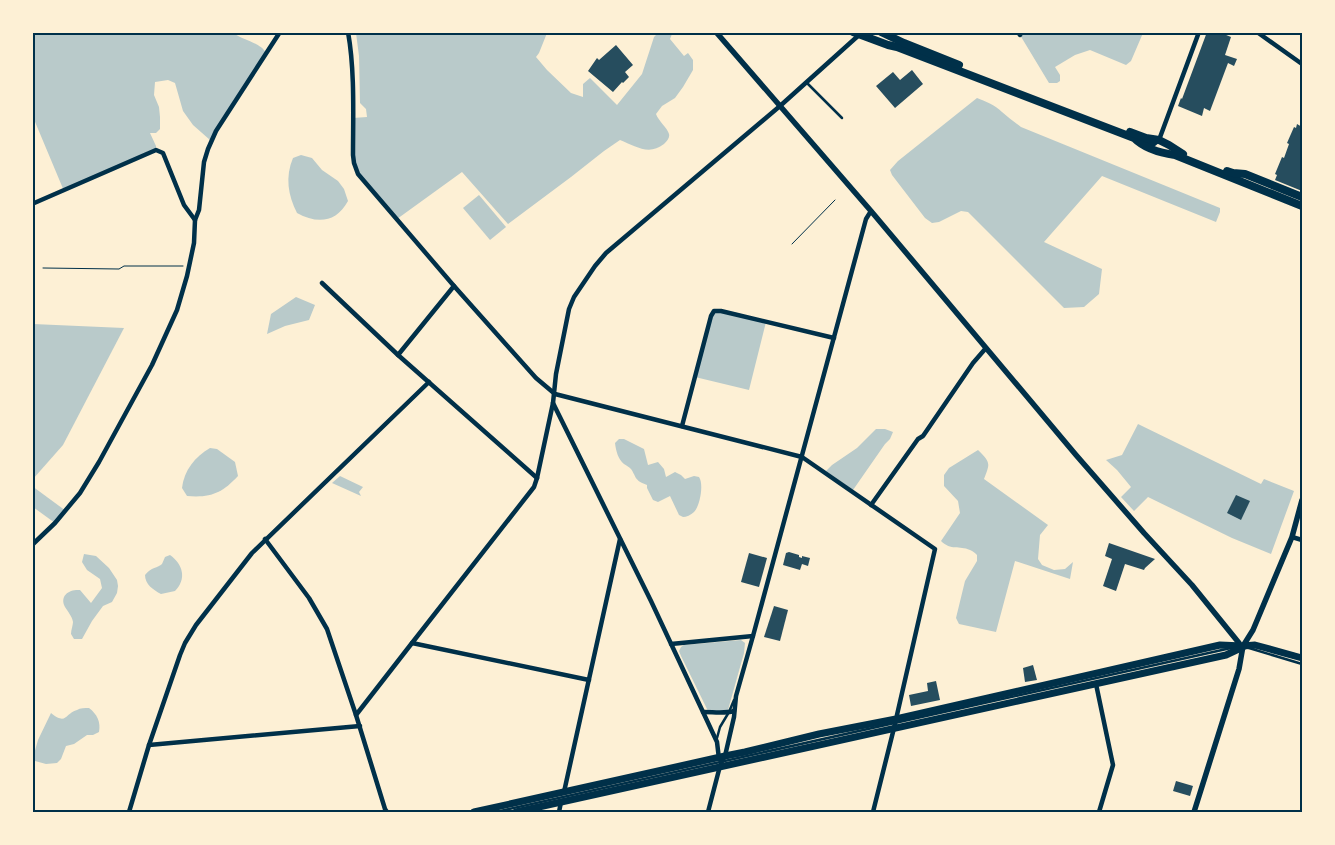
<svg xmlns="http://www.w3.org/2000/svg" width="1335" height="845" font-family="'Sofia Sans Condensed',sans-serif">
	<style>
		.green { fill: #b9caca }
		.building { fill: #264d5e }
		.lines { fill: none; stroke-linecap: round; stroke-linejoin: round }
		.path { stroke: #003049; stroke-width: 1 }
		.service { stroke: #003049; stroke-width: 2.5 }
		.minor { stroke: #003049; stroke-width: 4.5 }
		.tertiary { stroke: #003049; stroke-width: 5.5 }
		.secondary { stroke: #003049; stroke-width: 7 }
		.primary { stroke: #003049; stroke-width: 8 }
		.neatline { fill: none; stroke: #003049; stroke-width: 2 }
	</style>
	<rect width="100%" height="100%" fill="#fdf0d5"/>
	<g class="green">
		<path d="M 1022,32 L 1143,33 L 1131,61 L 1126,65 L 1090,50 L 1075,55 L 1055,67 L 1060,75 L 1060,81 L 1057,83 L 1049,83 L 1020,35 Z"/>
		<path d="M 32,33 L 233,33 C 243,40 261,43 266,53 L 210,140 L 193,125 L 183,111 L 175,83 L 168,80 L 155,82 L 154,95 L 159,107 L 160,117 L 160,129 L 156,133 L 150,133 L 156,146 L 156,150 L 64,191 L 33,117 Z"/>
		<path d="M 356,33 L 547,33 L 539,53 L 536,57 L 547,70 L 571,93 L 583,97 L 583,84 L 590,78 L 617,105 L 642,74 L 654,37 L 658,33 L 670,33 L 672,34 L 670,39 L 684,56 L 688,53 L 693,60 L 693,70 L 683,87 L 675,98 L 662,106 L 656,114 C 658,120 668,129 669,134 C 670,138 667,141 664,144 C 649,156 635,146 620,140 L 604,151 L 571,177 L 508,224 L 462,172 L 397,219 L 355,168 L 353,118 L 367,117 L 366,109 L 360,103 L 359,56 Z"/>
		<path d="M 977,98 C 985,101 995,105 1002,112 C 1008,117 1014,122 1021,127 L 1220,208 L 1220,212 L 1216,222 L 1102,176 L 1044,242 L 1102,269 L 1099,294 L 1084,307 L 1064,308 L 968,212 L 961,211 L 939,222 L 932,223 L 925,218 L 892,175 L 890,170 L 898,161 Z"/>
		<path d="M 301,155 L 312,158 L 322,170 L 338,181 L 344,189 L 348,201 C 336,223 317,224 297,213 C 288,195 285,177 293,158 Z"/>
		<path d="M 479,195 L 506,227 L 490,240 L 463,208 Z"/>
		<path d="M 296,297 L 315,305 L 309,320 L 285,326 L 267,334 L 271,314 Z"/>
		<path d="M 714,311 L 766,322 L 749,390 L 695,377 Z"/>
		<path d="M 33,324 L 124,328 L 63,445 L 33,479 Z"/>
		<path d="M 1138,424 L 1261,484 L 1264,479 L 1294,491 L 1271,554 L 1232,538 L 1148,497 L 1134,511 L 1121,497 L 1131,487 L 1117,470 L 1106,460 L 1122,455 Z"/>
		<path d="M 876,429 L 885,429 L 893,432 L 890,439 L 885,444 L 853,490 L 826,471 L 832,465 L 857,448 Z"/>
		<path d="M 619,439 L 624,439 L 644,449 L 648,465 L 658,462 L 664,469 L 666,477 L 675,472 L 681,475 L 685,479 L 694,476 L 699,477 C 704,484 700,506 694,512 C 691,515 686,517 683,517 L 679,515 L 670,496 L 658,502 L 653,500 L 647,488 L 647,485 C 634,480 637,478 631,469 C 629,467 626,465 624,464 C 618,459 616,451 615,443 Z"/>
		<path d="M 210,448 L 217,449 L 235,462 L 238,476 C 222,493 211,498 187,496 L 182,488 C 184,470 195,457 210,448 Z"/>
		<path d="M 978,450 C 991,463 990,463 984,479 L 1048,525 L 1040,535 L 1038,559 L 1042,565 L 1054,570 L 1065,569 L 1073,562 L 1070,579 L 1015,561 L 996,632 L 959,624 L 956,618 L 965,581 L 977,561 L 977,555 C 975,553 973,551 970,550 C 959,545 951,551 941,541 L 960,513 L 958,501 L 944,486 L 944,475 L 949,468 Z"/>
		<path d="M 340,476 L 363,487 L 359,492 L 361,496 L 332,483 Z"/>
		<path d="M 32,486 L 66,511 L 55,523 L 33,507 Z"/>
		<path d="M 84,554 L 96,556 L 109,568 L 117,580 L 118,586 L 117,593 L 112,602 L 103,606 L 92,621 L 82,639 L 74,639 L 71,634 C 71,630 73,625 73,622 C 72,616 68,612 65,607 C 59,595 70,589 80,590 L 91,603 L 102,588 L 100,579 L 87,570 L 82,562 Z"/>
		<path d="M 170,555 C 183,564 187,579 175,591 L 161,594 C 153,590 145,584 145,575 C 151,567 158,568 162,564 C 163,562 164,559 165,557 Z"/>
		<path d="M 741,640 L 745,643 L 744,653 L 728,710 L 727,711 L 708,711 L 681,656 L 679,651 L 681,647 L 684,645 Z"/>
		<path d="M 89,708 C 97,714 101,722 99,732 L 93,735 L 87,735 L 74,744 L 66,746 L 61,759 L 57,763 L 46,764 L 35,761 L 34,754 L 38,740 L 51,713 C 67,726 65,713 77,710 C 80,708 85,708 89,708 Z"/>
	</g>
	<g class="building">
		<path d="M 1207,32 L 1219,32 L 1231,37 L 1225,55 L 1237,59 L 1234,66 L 1228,63 L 1210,111 L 1204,108 L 1202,116 L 1178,106 L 1181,98 L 1182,99 Z"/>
		<path d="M 616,45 L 633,65 L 625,72 L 629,77 L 623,83 L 622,82 L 613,92 L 588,71 L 597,58 L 599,60 Z"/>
		<path d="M 912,70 L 923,84 L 895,108 L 876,86 L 893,72 L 900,80 Z"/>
		<path d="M 1297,124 L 1302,127 L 1302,191 L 1275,180 L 1277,175 L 1275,174 L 1282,157 L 1284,158 L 1289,144 L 1287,143 L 1294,127 L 1296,128 Z"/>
		<path d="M 1236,495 L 1250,501 L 1241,520 L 1227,513 Z"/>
		<path d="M 1109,543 L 1155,559 L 1145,568 L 1144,570 L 1125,564 L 1116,591 L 1103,586 L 1112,559 L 1105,556 Z"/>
		<path d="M 789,552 L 799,555 L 799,557 L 802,558 L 802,556 L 810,558 L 808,566 L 802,564 L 800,570 L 783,565 L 786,553 Z"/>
		<path d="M 749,553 L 767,558 L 759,587 L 741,582 Z"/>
		<path d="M 774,606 L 788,610 L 780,641 L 764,637 Z"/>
		<path d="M 1033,665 L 1037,680 L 1025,682 L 1023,668 Z"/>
		<path d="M 936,681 L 940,700 L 911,706 L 909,695 L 928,691 L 927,683 Z"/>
		<path d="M 1176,781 L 1193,786 L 1190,796 L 1173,791 Z"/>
	</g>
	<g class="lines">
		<g class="path">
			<path d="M 792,244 L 835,200"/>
			<path d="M 43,268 L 119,269 L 124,266 L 183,266"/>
		</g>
		<g class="service">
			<path d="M 807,83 L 842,118"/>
			<path d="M 1249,648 L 1302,664"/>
			<path d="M 717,738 L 720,727 L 729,712 L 734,700"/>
			<path d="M 496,812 L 1231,648"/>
		</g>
		<g class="minor">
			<path d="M 348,32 C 355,71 353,116 353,155 L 354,163 L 358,174 L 454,286 L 536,378 L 555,394 L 802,457 L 935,549 L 894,728 L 873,812"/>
			<path d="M 1018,32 L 1020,35"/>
			<path d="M 1257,32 L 1302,64"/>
			<path d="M 1143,142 L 1154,144 L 1159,140 L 1199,32"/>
			<path d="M 32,204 L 156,150 L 163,153 L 184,205 L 195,220"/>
			<path d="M 322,283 L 398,355 L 537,478"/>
			<path d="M 398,355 L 454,286"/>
			<path d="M 553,403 L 651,601 L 703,712 L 717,742 L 719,759"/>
			<path d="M 682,426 L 711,316 L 714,311 L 721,311 L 834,338"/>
			<path d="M 871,505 L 918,439 L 923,436 L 973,363 L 986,348"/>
			<path d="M 1292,537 L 1302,540"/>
			<path d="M 265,539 L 309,598 L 327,629 L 356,715 L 385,809 L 387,812"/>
			<path d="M 32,545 L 55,523 L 80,493 L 99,462 L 152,365 L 177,310 L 187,276 L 194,243 L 195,220 L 199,210 L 204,162 L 208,149 L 216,131 L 280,32"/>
			<path d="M 412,643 L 589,680"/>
			<path d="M 671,644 L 753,636"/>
			<path d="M 1096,684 L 1113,765 L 1099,812"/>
			<path d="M 703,712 C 714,712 724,714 734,711"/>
			<path d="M 356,715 L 412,643 L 534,487 L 537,478 L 553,403 L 556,374 L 569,309 L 574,297 L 595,266 L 606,253 L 780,106 L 859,35"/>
			<path d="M 149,745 L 360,726"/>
			<path d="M 721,763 L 725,756 L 734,717 L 736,696 L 753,636 L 866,219 L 871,211"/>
			<path d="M 564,792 L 620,539"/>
			<path d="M 129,812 L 149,745 L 180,655 L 185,643 L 196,625 L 252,553 L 429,382"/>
			<path d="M 559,812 L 561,802"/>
			<path d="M 708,812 L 720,766"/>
		</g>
		<g class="tertiary">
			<path d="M 716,32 L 871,211 L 1076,455 L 1144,533 L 1192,585 L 1239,643"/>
			<path d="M 1194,812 L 1239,669 L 1243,646 L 1253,630 L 1292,537 L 1302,500"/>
		</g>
		<g class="secondary">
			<path d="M 474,812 L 725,756 L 745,752 L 819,734 L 896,719 L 1220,645 L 1243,646 L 1255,645 L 1302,658"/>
			<path d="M 516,812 L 1226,655 L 1243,647"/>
		</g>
		<g class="primary">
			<path d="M 853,32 L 888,45 L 897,47 L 1134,138 C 1145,149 1160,153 1175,155 L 1302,206"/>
			<path d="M 881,32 L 904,43 L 959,65"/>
			<path d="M 1130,132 L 1146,138 L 1159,140 L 1169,145 L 1183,154"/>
			<path d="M 1227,171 L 1233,173 L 1245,174 L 1302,197"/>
		</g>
	</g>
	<rect width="1335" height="845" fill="none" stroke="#fdf0d5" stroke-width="68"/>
	<rect x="34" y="34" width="1267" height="777" class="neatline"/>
</svg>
